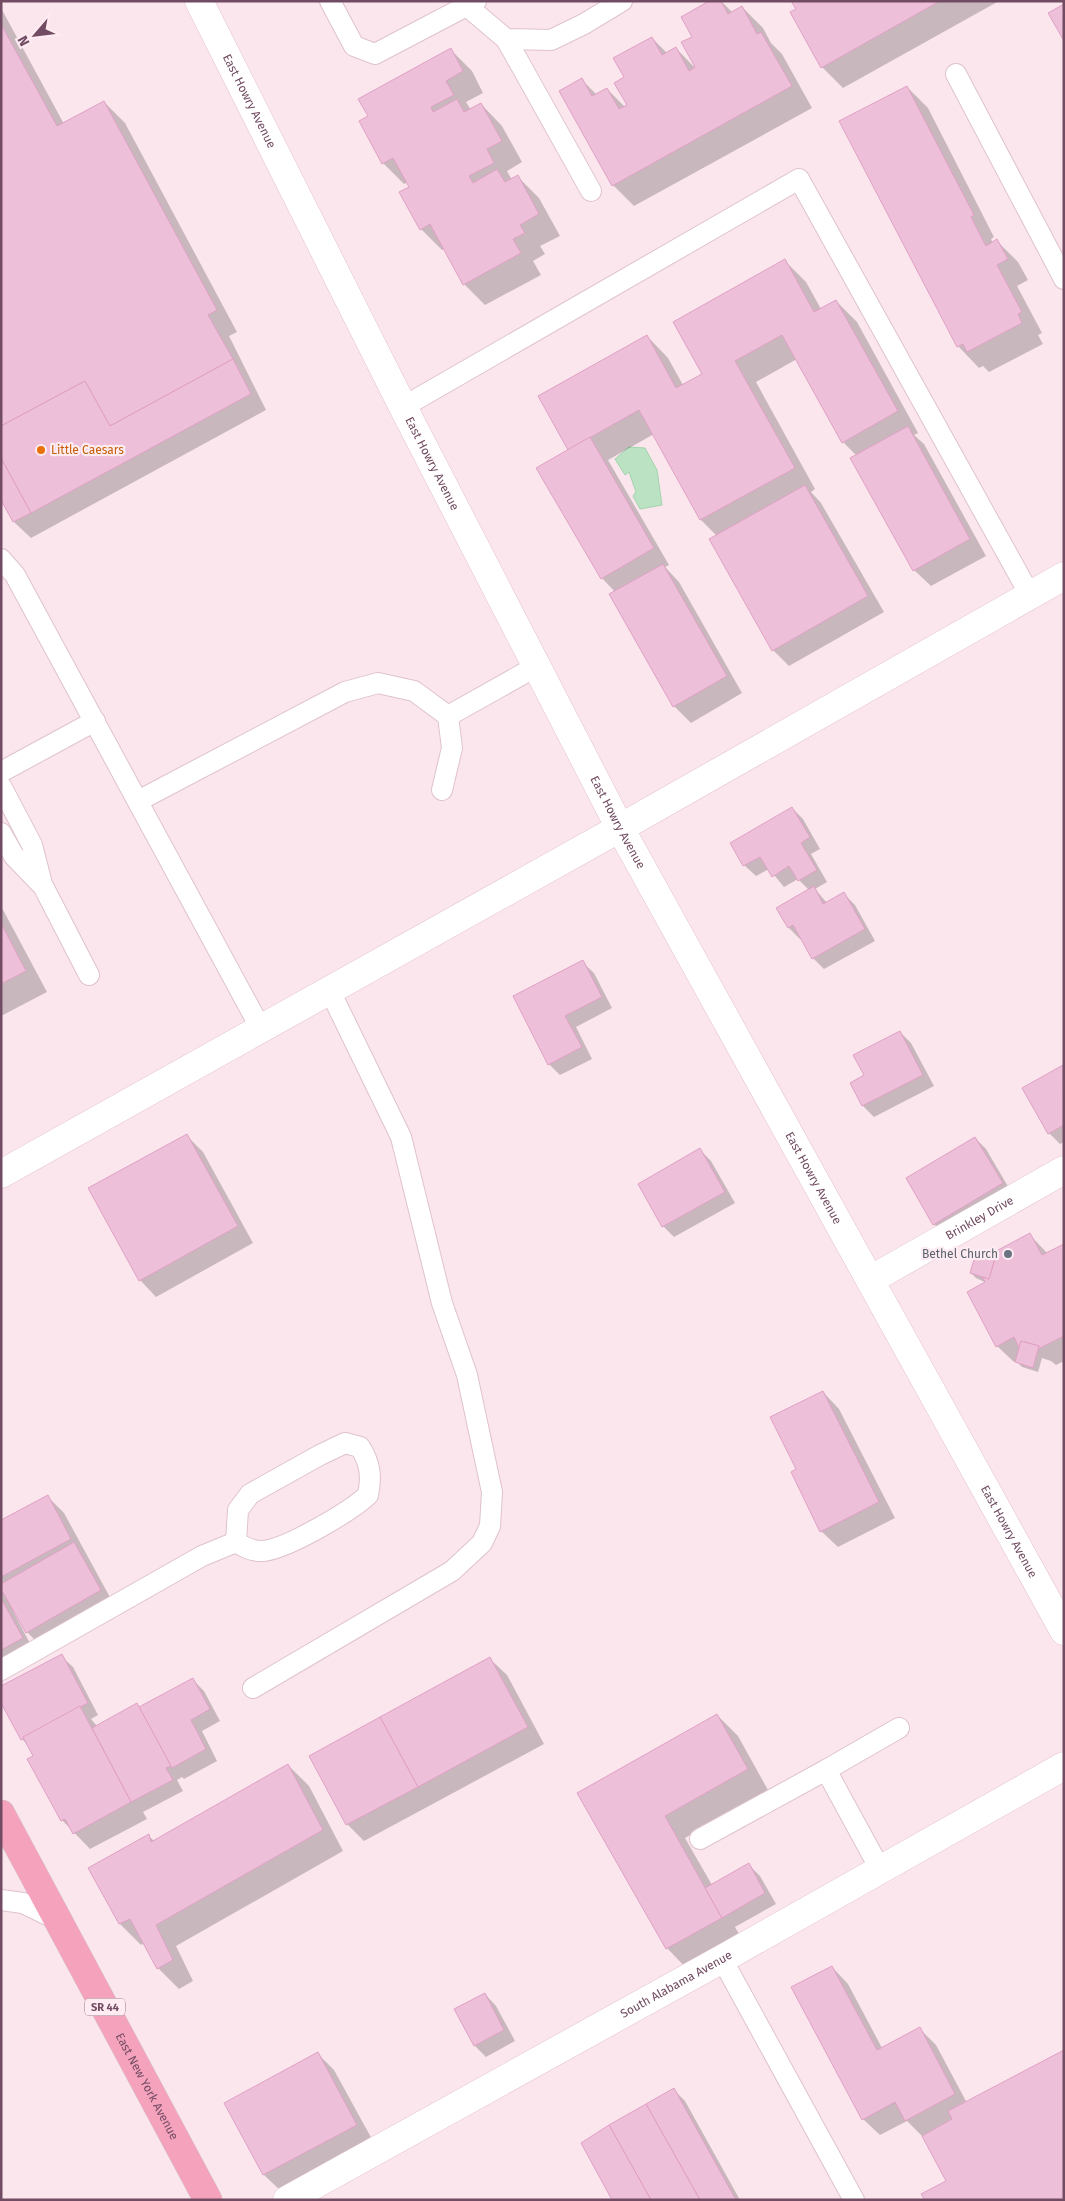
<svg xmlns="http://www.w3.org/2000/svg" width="1065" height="2201" font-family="'Fira Sans',sans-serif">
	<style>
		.water { fill: #bbe3c3; stroke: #a2d4ad }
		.shadow { fill: #0003 }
		.building { fill: #eebfd9; stroke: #e0a0c4 }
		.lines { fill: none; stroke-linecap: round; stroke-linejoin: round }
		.lane-casing { stroke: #dfc2cf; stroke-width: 22 }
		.street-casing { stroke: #dfc2cf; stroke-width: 29 }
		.secondary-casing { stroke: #e5c2d3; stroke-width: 29 }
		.primary-casing { stroke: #d2c6cd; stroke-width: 29 }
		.lane { stroke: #fff; stroke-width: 20 }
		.street { stroke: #fff; stroke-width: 28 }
		.secondary { stroke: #fff; stroke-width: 28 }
		.primary { stroke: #f5a2bc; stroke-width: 28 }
		.food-dot { fill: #e8710a; stroke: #feecf2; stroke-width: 2 }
		.worship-dot { fill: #6b7280; stroke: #feecf2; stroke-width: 2 }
		.labels { text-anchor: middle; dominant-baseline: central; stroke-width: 4.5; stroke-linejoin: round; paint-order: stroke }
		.shield { fill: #feecf2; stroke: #9c7c8d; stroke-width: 1 }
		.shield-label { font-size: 11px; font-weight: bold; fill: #724c62 }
		.street-label { font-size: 12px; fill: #724c62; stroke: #feecf2 }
		.food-label { font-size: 12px; fill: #c56008; stroke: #feecf2; text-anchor: start }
		.worship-label { font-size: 12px; fill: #5b616d; stroke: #feecf2; text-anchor: end }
	</style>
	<rect width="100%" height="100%" fill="#fbe6ed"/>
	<path class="water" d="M 629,447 L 645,448 L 657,470 L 662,505 L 640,509 L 633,496 L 636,492 L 629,472 L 625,475 L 615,459 Z"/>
	<g class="shadow">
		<path d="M 721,1 L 732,12 L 742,7 L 763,28 L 771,43 L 782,54 L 812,108 L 634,206 L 613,185 L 582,80 L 597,95 L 607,89 L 625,107 L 629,106 L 625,77 L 652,38 L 667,53 L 676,48 L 697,70 L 694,37 Z"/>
		<path d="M 793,1 L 999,1 L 843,88 L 822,67 Z"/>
		<path d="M 1,8 L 64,124 L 104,102 L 125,123 L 237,332 L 229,336 L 266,410 L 31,538 L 14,522 L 1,498 Z"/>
		<path d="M 451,50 L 472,71 L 483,93 L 466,102 L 471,110 L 481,104 L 502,126 L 522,162 L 507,171 L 512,180 L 518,177 L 539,198 L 560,236 L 540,246 L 545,254 L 533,261 L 541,275 L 485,305 L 464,284 L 445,249 L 442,250 L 421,229 L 411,187 L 408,182 L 404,184 L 383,163 L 370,117 Z"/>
		<path d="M 907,87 L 928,108 L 994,237 L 991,239 L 993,243 L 997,241 L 1018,262 L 1028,280 L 1017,286 L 1042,333 L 1038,335 L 1043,344 L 989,372 L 983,366 L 979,368 L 958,346 L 841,121 Z"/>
		<path d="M 785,261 L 806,282 L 821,309 L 836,301 L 857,322 L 918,433 L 914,435 L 924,444 L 986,556 L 931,586 L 914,570 L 857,456 L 843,442 L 797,359 L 756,382 L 815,489 L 811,492 L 821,503 L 884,612 L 789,666 L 773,650 L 717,536 L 701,520 L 654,434 L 608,460 L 669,565 L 665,567 L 679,582 L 742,693 L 691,723 L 674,706 L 615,592 L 602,578 L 570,450 L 647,336 L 668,358 L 683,385 L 703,374 Z"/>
		<path d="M 792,808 L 803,819 L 820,849 L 811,854 L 827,882 L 815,889 L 827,903 L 844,894 L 855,905 L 875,941 L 824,969 L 813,958 L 801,938 L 800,939 L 789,928 L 809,890 L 798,879 L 784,887 L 769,869 L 756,876 L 744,865 L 731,843 Z"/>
		<path d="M 1,906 L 47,992 L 1,1016 Z"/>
		<path d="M 582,962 L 594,973 L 612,1008 L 576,1027 L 592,1059 L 560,1075 L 549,1064 Z"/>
		<path d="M 900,1032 L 911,1043 L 934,1086 L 874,1117 L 863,1106 L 851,1083 L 866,1076 Z"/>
		<path d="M 1063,1066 L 1064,1142 L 1060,1144 L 1049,1133 Z"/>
		<path d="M 186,1135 L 203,1152 L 253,1243 L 156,1297 L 140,1280 Z"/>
		<path d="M 975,1138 L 986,1149 L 1013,1195 L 945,1236 L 934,1224 L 907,1179 Z"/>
		<path d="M 700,1150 L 711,1161 L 735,1203 L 674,1237 L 663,1226 Z"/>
		<path d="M 1030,1235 L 1048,1254 L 1064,1245 L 1064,1361 L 1056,1365 L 1051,1361 L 1042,1358 L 1038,1372 L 1022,1367 L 1016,1361 L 1014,1362 L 997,1346 L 987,1283 L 976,1278 L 971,1273 L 987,1257 Z"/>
		<path d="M 823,1392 L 839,1409 L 895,1518 L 838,1547 L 821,1531 L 798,1470 Z"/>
		<path d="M 48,1497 L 64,1513 L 112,1601 L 38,1643 L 27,1632 L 15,1610 L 13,1611 L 33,1649 L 1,1667 L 1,1522 Z"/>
		<path d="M 61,1656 L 73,1667 L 98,1715 L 91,1719 L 97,1726 L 140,1708 L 193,1680 L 204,1691 L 220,1721 L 202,1731 L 217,1761 L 184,1779 L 182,1777 L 177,1780 L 183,1791 L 143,1812 L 147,1819 L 90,1849 L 62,1820 L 35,1756 L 30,1747 L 22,1739 Z"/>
		<path d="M 490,1659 L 507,1675 L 544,1744 L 364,1841 L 347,1824 Z"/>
		<path d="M 717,1715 L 738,1736 L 768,1790 L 685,1838 L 712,1885 L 748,1864 L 760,1876 L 776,1904 L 735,1927 L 742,1939 L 688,1970 L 667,1948 L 579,1794 Z"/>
		<path d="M 288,1765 L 309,1786 L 343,1851 L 176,1946 L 193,1981 L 179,1989 L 158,1968 L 144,1943 L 141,1945 L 120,1924 L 90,1868 L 148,1835 L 154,1841 Z"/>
		<path d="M 832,1967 L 848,1984 L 882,2048 L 919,2028 L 936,2045 L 967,2103 L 947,2182 L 923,2137 L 907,2121 L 880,2135 L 863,2119 Z"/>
		<path d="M 485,1994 L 496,2006 L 515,2041 L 486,2057 L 475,2046 Z"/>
		<path d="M 318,2054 L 334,2070 L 373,2141 L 281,2191 L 264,2175 L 226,2104 Z"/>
		<path d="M 674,2090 L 685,2101 L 740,2200 L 614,2200 Z"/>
	</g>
	<g class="building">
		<path d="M 709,1 L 721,1 L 728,14 L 742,6 L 757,34 L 761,32 L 792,86 L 612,186 L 559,91 L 582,78 L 592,96 L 607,88 L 619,109 L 627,105 L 614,83 L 624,77 L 613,58 L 652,37 L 662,55 L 676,47 L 689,71 L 695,67 L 681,42 L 692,37 L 681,17 Z"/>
		<path d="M 791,1 L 940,1 L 821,68 L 790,12 L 796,9 Z"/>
		<path d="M 1064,4 L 1064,41 L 1048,13 Z"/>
		<path d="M 1,24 L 57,126 L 104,101 L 217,310 L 208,315 L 233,359 L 110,426 L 85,381 L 1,426 Z"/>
		<path d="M 451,48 L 463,71 L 446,81 L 454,95 L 431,107 L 433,112 L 457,99 L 464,112 L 481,103 L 502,141 L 487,149 L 494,163 L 469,176 L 473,183 L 497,169 L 505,182 L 518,175 L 539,214 L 520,225 L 525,233 L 513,239 L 521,253 L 463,285 L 430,224 L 420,230 L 399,192 L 409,187 L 393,158 L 382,164 L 359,121 L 368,116 L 358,99 Z"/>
		<path d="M 907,86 L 974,215 L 971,217 L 986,246 L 997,239 L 1008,259 L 997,265 L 1022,312 L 1018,314 L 1022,323 L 967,352 L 963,344 L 957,347 L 839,121 Z"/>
		<path d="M 785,259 L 814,312 L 836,300 L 898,411 L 842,443 L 782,335 L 735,361 L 795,468 L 700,520 L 639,410 L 568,450 L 538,396 L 647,335 L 676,388 L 702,374 L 673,322 Z"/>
		<path d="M 233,359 L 251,394 L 31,513 L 1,458 L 1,426 L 85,381 L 110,426 Z"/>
		<path d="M 908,426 L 970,539 L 913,571 L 850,458 Z"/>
		<path d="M 590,437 L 654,548 L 601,579 L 536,468 Z"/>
		<path d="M 1,458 L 31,513 L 13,522 L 1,500 Z"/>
		<path d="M 805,485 L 868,596 L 772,651 L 709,539 Z"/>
		<path d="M 663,564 L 727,676 L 673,707 L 609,594 Z"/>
		<path d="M 792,807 L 810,837 L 801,843 L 817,870 L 798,881 L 789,866 L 772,877 L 760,857 L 743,866 L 730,843 Z"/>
		<path d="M 814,886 L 823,904 L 844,892 L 865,929 L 812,959 L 793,925 L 788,928 L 776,908 Z"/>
		<path d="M 1,923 L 26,971 L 1,984 Z"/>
		<path d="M 583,960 L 602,997 L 565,1016 L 582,1047 L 548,1065 L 513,996 Z"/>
		<path d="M 900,1031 L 923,1075 L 862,1106 L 850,1083 L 864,1075 L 853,1055 Z"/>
		<path d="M 1063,1065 L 1064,1125 L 1048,1134 L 1022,1088 Z"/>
		<path d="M 187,1134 L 238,1226 L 139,1281 L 88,1188 Z"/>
		<path d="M 975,1137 L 1003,1183 L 933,1225 L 906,1178 Z"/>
		<path d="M 700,1148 L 725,1192 L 662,1227 L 638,1184 Z"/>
		<path d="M 1030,1233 L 1042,1255 L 1064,1244 L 1064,1336 L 1038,1349 L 1039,1346 L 1021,1341 L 1019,1348 L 1014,1337 L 996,1347 L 967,1292 L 985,1282 L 982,1277 L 989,1279 L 995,1258 L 987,1256 Z"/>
		<path d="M 976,1253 L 995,1258 L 989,1279 L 970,1273 Z"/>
		<path d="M 1021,1341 L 1039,1346 L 1033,1368 L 1015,1362 Z"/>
		<path d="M 823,1391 L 879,1502 L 820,1532 L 791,1472 L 796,1469 L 770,1417 Z"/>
		<path d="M 48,1495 L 71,1539 L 1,1577 L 1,1520 Z"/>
		<path d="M 74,1542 L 101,1590 L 26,1633 L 1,1589 L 1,1584 Z"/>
		<path d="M 1,1598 L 23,1638 L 1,1650 Z"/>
		<path d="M 62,1654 L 88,1703 L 21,1740 L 1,1703 L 1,1686 Z"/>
		<path d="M 490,1657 L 528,1727 L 418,1787 L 380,1717 Z"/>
		<path d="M 193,1678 L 210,1709 L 191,1720 L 206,1749 L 172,1768 L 139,1707 Z"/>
		<path d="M 137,1703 L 171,1766 L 166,1768 L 173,1780 L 131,1802 L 92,1728 Z"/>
		<path d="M 80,1706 L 131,1802 L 73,1834 L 65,1819 L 61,1821 L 27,1759 L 33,1756 L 23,1737 Z"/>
		<path d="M 717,1714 L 748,1769 L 665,1816 L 722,1918 L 666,1949 L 577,1793 Z"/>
		<path d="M 380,1717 L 418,1787 L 346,1825 L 309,1756 Z"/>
		<path d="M 288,1764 L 323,1830 L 156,1925 L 173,1960 L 157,1969 L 130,1919 L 119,1924 L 88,1868 L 149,1834 L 151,1842 Z"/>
		<path d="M 749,1863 L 765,1893 L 722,1918 L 705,1888 Z"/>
		<path d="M 832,1966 L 877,2050 L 920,2027 L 955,2094 L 905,2121 L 895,2102 L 862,2120 L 791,1987 Z"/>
		<path d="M 485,1993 L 504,2030 L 474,2046 L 454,2009 Z"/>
		<path d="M 1064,2050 L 1064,2200 L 925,2200 L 921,2194 L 946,2181 L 922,2136 L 952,2119 L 948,2111 Z"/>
		<path d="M 318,2052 L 357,2125 L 263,2175 L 224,2103 Z"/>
		<path d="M 674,2088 L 736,2200 L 700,2200 L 646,2104 Z"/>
		<path d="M 646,2104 L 700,2200 L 651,2200 L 609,2125 Z"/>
		<path d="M 609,2125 L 651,2200 L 612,2200 L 581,2143 Z"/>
	</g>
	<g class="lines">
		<defs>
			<g id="lane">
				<path d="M 330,1 L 354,46 L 375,54 L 476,1"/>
				<path d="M 467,6 L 506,39 L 551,40 L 584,24 L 622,1"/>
				<path d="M 506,39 L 591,191"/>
				<path d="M 956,74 L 1064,279"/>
				<path d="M 403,407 L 799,179 L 1030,595"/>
				<path d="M 1,559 L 15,575 L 261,1029"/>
				<path d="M 448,716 L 537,666"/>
				<path d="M 1,772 L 95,721"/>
				<path d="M 1,786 L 32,845 L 42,884 L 89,975"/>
				<path d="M 138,801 L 345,692 L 378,683 L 414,691 L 448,716 L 452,748 L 442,790"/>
				<path d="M 1,833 L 14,856 L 40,883"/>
				<path d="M 345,1443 L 360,1447 C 370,1463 372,1476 368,1495 C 351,1511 284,1551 261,1551 C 251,1551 244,1547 236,1542 L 238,1510 L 250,1494 L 320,1455 Z"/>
				<path d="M 1,1670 L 202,1556 L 236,1542"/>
				<path d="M 253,1688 L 452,1571 L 482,1543 L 490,1526 L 492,1492 L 467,1375 L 442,1303 L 401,1137 L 330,991"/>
				<path d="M 826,1770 L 899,1728"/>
				<path d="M 700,1839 L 826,1770 L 880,1869"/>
				<path d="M 1,1900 L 23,1903 L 58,1920"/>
				<path d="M 722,1959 L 854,2200"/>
			</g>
			<g id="street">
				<path id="s1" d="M 870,1280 L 1064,1170"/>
			</g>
			<g id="secondary">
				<path id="s2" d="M 199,1 L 403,407 L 620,828 L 1064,1631"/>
				<path d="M 1,1174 L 620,828 L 1064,576"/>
				<path id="s3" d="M 287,2200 L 722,1959 L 1064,1766"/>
			</g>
			<g id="primary">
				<path id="s4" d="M 1,1814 L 208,2200"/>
			</g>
		</defs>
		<use href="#lane" class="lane-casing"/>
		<use href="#street" class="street-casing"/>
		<use href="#secondary" class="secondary-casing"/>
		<use href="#primary" class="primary-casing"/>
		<use href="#lane" class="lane"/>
		<use href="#street" class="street"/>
		<use href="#secondary" class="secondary"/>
		<use href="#primary" class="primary"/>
	</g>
	<circle class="food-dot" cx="41" cy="450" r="5"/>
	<circle class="worship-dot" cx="1008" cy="1254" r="5"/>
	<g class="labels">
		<rect class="shield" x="85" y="1998.5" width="40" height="17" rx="4"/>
		<g class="shield-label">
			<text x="105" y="2007">SR 44</text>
		</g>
		<g class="street-label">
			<text stroke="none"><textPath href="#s2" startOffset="112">East Howry Avenue</textPath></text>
			<text stroke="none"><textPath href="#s2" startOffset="518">East Howry Avenue</textPath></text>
			<text stroke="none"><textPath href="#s2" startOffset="922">East Howry Avenue</textPath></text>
			<text stroke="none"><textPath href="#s2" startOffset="1328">East Howry Avenue</textPath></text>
			<text stroke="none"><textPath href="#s1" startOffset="126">Brinkley Drive</textPath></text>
			<text stroke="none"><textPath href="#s2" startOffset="1732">East Howry Avenue</textPath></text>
			<text stroke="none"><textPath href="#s3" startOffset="445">South Alabama Avenue</textPath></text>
			<text stroke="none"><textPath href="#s4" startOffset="309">East New York Avenue</textPath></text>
		</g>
		<g class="food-label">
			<text x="51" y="450">Little Caesars</text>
		</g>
		<g class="worship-label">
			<text x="998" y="1254">Bethel Church</text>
		</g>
	</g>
	<rect width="1065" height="2201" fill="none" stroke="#724c62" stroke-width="5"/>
	<g transform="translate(35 35) rotate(242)" stroke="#feecf2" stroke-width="4" paint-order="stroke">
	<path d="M0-4L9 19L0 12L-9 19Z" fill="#724c62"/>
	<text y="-8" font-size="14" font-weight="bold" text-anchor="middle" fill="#724c62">N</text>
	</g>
</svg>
